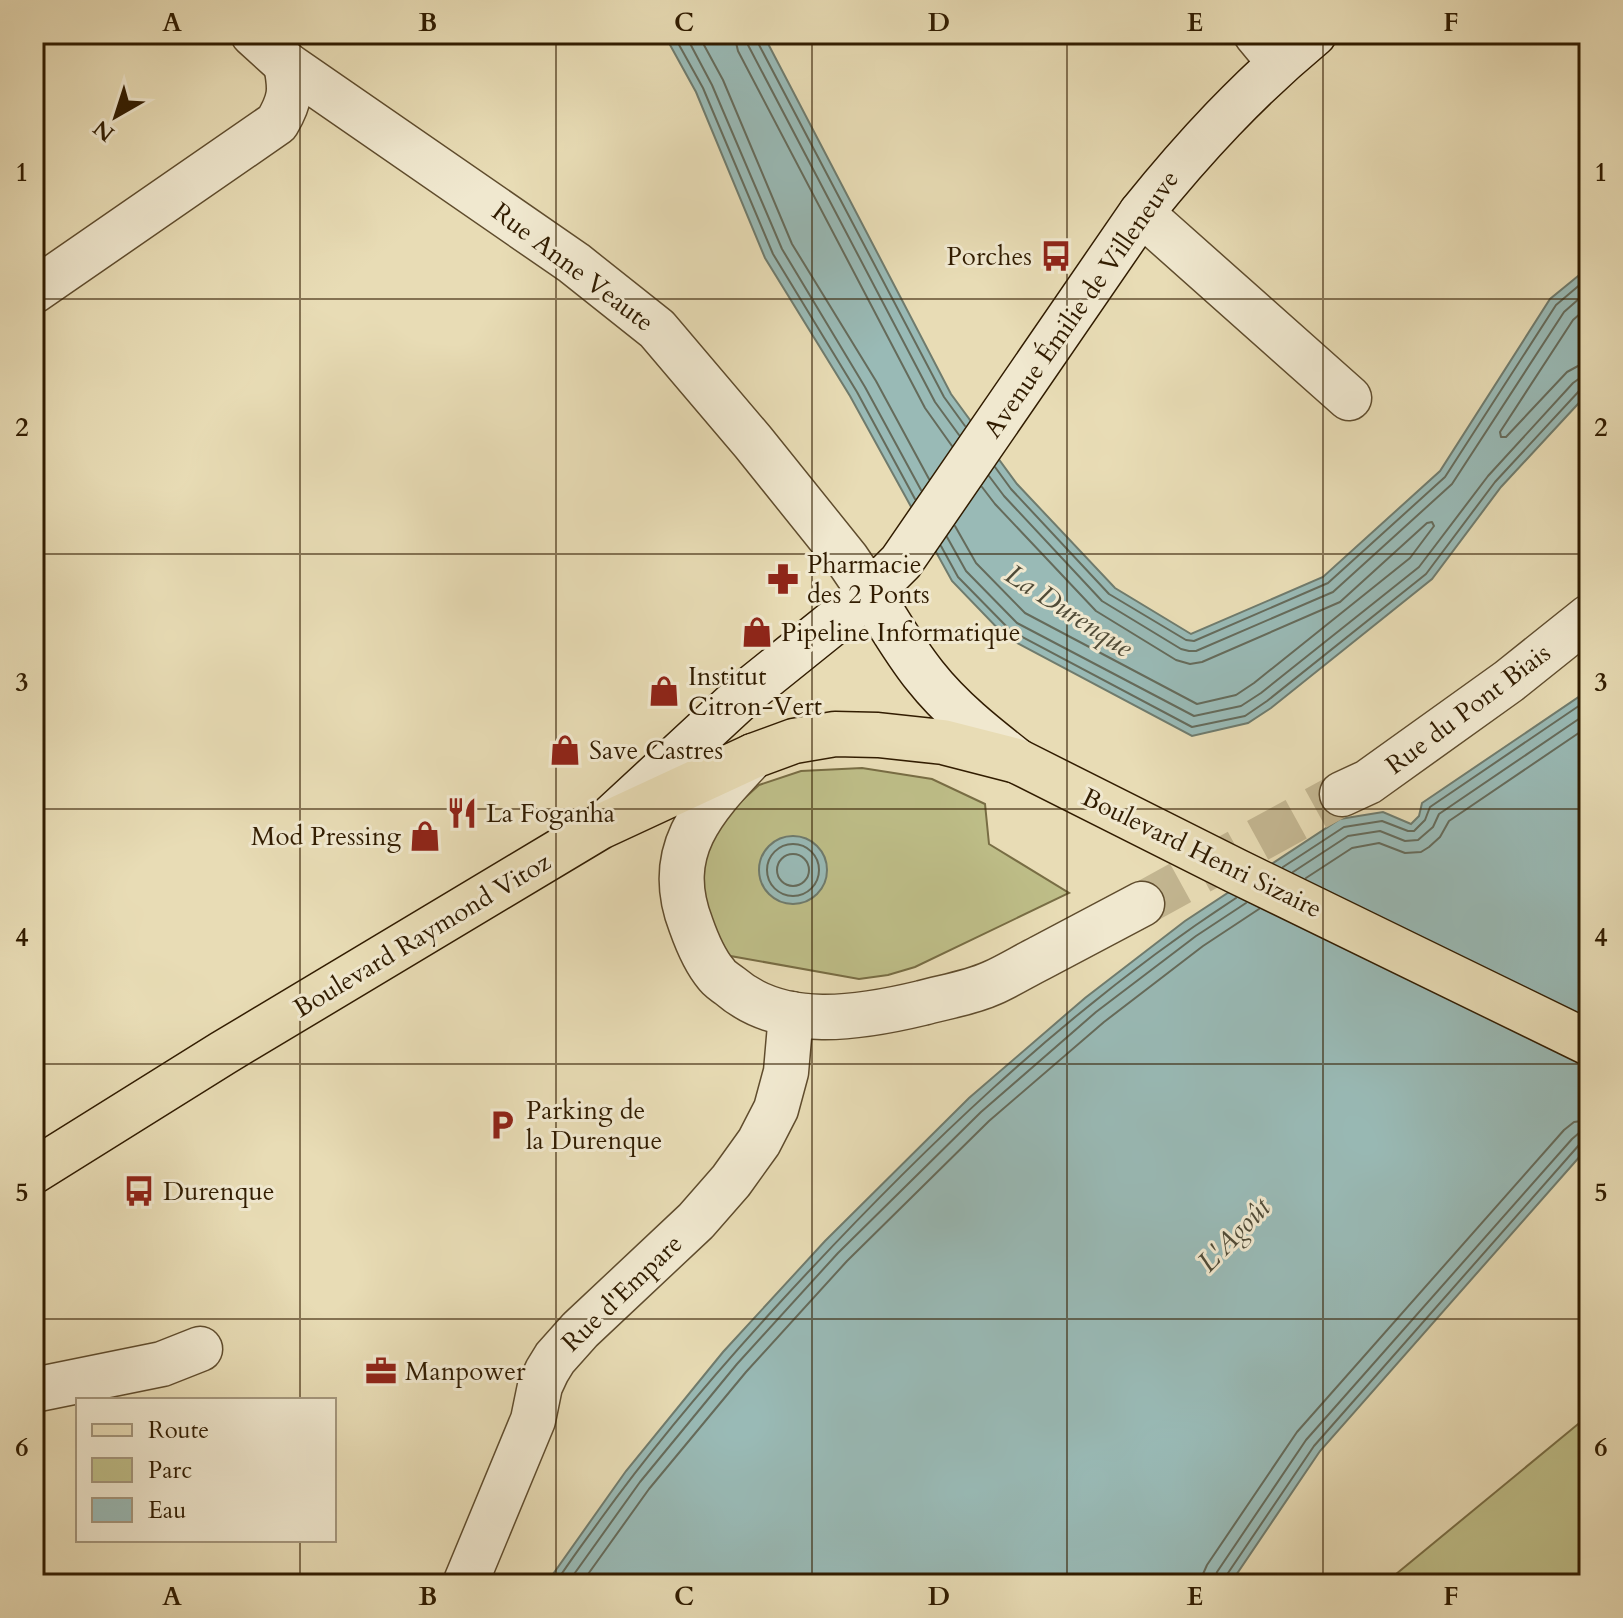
<svg xmlns="http://www.w3.org/2000/svg" width="1623" height="1618" font-family="Cardo,serif">
	<style>
		.green { fill: #bebe88; stroke: #786d44; stroke-width: 2 }
		.water { fill: #99bab6; stroke: #6f7b6d; stroke-width: 2 }
		.lines { fill: none; stroke-linecap: round; stroke-linejoin: round }
		.shore { stroke: #656b5b; stroke-width: 2 }
		.minor-tunnel { stroke: #c3b691; stroke-width: 44; stroke-dasharray: 44 22; stroke-linecap: butt }
		.minor-casing { stroke: #5f4c2d; stroke-width: 47 }
		.secondary-casing { stroke: #311c00; stroke-width: 47 }
		.primary-casing { stroke: #311c00; stroke-width: 47 }
		.minor { stroke: #f0e8cf; stroke-width: 44 }
		.secondary { stroke: #f0e8cf; stroke-width: 44 }
		.primary { stroke: #e8dcb5; stroke-width: 44 }
		.grid { fill: none; stroke: #311c00; stroke-width: 2; stroke-opacity: 0.55 }
		.labels { text-anchor: middle; dominant-baseline: central; stroke-width: 6; stroke-linejoin: round; paint-order: stroke }
		.poi-label { font-size: 26px; fill: #311c00; stroke: #f0e8cf; text-anchor: start }
		.street-label { font-size: 26px; fill: #311c00; stroke: #f0e8cf }
		.water-label { font-size: 28px; font-style: italic; fill: #504b37; stroke: #f0e8cf }
		.neatline { fill: none; stroke: #311c00; stroke-width: 3 }
		.grid-label { font-size: 26px; text-anchor: middle; font-weight: bold; fill: #311c00 }
	</style>
	<rect width="100%" height="100%" fill="#e8dcb5"/>
	<filter id="stains"><feTurbulence type="fractalNoise" baseFrequency=".0025" numOctaves="4"/><feColorMatrix values="0 0 0 0 .2 0 0 0 0 .09 0 0 0 0 .02 0 0 0 .5 -.17"/></filter>
	<radialGradient id="worn" r=".72"><stop offset=".6" stop-color="#630" stop-opacity="0"/><stop offset="1" stop-color="#630" stop-opacity=".3"/></radialGradient>
	<g class="green">
		<path d="M 862,768 L 932,779 L 985,804 L 989,844 L 1069,893 L 915,967 L 888,975 L 859,979 L 725,955 L 705,907 L 699,869 L 720,826 L 737,805 L 759,785 L 801,771 Z"/>
		<path d="M 1589,1415 L 1589,1584 L 1384,1584 Z"/>
	</g>
	<g class="water">
		<path d="M 664,34 L 763,34 L 951,394 L 1017,484 L 1115,588 L 1191,634 L 1323,577 L 1440,471 L 1550,299 L 1589,267 L 1589,392 L 1501,487 L 1432,579 L 1271,708 L 1248,723 L 1192,736 L 1006,637 L 952,581 L 850,396 L 765,258 L 696,92 Z"/>
		<path d="M 1589,690 L 1589,1146 L 1320,1451 L 1230,1584 L 546,1584 L 626,1471 L 723,1352 L 825,1241 L 969,1098 L 1085,998 L 1185,921 L 1340,819 L 1383,812 L 1411,824 L 1419,816 L 1422,803 Z"/>
		<circle cx="793" cy="870" r="34"/>
	</g>
	<g class="lines">
		<g class="shore">
			<path d="M 673,34 L 703,88 L 773,254 L 857,392 L 915,499"/>
			<path d="M 685,34 L 712,85 L 782,249 L 865,387 L 921,490"/>
			<path d="M 698,34 L 723,80 L 792,244 L 876,381 L 929,479"/>
			<path d="M 734,34 L 738,51 L 925,408 L 952,446"/>
			<path d="M 746,34 L 748,45 L 935,402 L 959,435"/>
			<path d="M 756,34 L 757,41 L 944,397 L 965,426"/>
			<path d="M 1589,306 L 1573,320 L 1500,432 L 1501,437 L 1506,437 L 1567,372 L 1578,366 L 1589,365"/>
			<path d="M 995,467 L 1011,489 L 1109,594 L 1186,640 L 1194,641 L 1328,583 L 1445,477 L 1556,305 L 1589,277"/>
			<path d="M 989,476 L 1004,496 L 1102,601 L 1181,649 L 1189,651 L 1196,651 L 1333,592 L 1452,484 L 1564,312 L 1589,290"/>
			<path d="M 955,526 L 976,563 L 1025,613 L 1197,704 L 1236,695 L 1254,683 L 1410,558 L 1434,526 L 1432,522 L 1427,523 L 1340,602 L 1202,662 L 1190,664 L 1176,660 L 1096,611 L 995,504 L 982,487"/>
			<path d="M 947,537 L 966,571 L 1017,623 L 1194,716 L 1241,706 L 1261,693 L 1419,567 L 1488,476 L 1573,383 L 1580,378 L 1589,377"/>
			<path d="M 941,546 L 958,577 L 1011,631 L 1192,727 L 1245,716 L 1267,701 L 1426,574 L 1495,482 L 1580,390 L 1589,387"/>
			<circle cx="793" cy="870" r="26"/>
			<circle cx="793" cy="870" r="16"/>
			<path d="M 1283,867 L 1344,827 L 1382,821 L 1408,831 L 1414,831 L 1425,820 L 1430,807 L 1589,699"/>
			<path d="M 1293,872 L 1348,836 L 1380,831 L 1405,841 L 1418,840 L 1433,827 L 1439,814 L 1589,712"/>
			<path d="M 1306,878 L 1352,848 L 1379,843 L 1405,853 L 1421,852 L 1429,847 L 1440,837 L 1449,821 L 1589,726"/>
			<path d="M 555,1584 C 569,1562 585,1541 600,1520 C 653,1446 712,1377 773,1310 C 912,1158 1063,1011 1236,898"/>
			<path d="M 567,1584 L 640,1482 L 737,1364 L 838,1253 L 981,1112 L 1096,1012 L 1196,936 L 1246,903"/>
			<path d="M 581,1584 L 649,1489 L 746,1372 L 847,1261 L 989,1121 L 1104,1022 L 1203,946 L 1259,909"/>
			<path d="M 1202,1584 L 1203,1574 L 1207,1565 L 1297,1432 L 1564,1130 L 1574,1122 L 1589,1120"/>
			<path d="M 1214,1584 L 1217,1572 L 1306,1440 L 1572,1139 L 1579,1133 L 1589,1132"/>
			<path d="M 1224,1584 L 1226,1576 L 1314,1446 L 1579,1145 L 1589,1142"/>
		</g>
		<path class="minor-tunnel" d="M 1142,904 L 1342,794"/>
		<defs>
			<g id="minor">
				<path d="M 253,34 L 286,64 L 574,263 L 657,329 L 753,442 L 847,559 L 870,593"/>
				<path d="M 1256,34 L 1280,63"/>
				<path d="M 1141,213 L 1349,398"/>
				<path d="M 34,291 L 277,123 C 291,99 291,90 286,64"/>
				<path d="M 753,756 C 705,807 662,850 691,925 C 697,942 705,961 716,974 C 719,979 725,982 730,986 C 782,1031 860,1018 922,1003 C 944,997 970,993 992,983 C 1008,976 1024,966 1040,958 C 1074,940 1108,922 1142,904"/>
				<path d="M 1342,794 L 1368,782 L 1509,681 L 1589,617"/>
				<path d="M 34,1390 L 162,1364 L 200,1349"/>
				<path d="M 465,1584 L 533,1420 L 540,1386 L 547,1371 L 555,1358 L 580,1330 L 696,1221 L 731,1181 L 759,1142 L 776,1109 L 786,1072 L 791,1014"/>
			</g>
			<g id="secondary">
				<path d="M 870,593 C 888,621 904,650 925,676 C 951,709 984,735 1017,761"/>
				<path d="M 611,818 L 747,692 L 870,593 L 901,562 L 1141,213 C 1195,146 1248,89 1314,34"/>
			</g>
			<path id="primary" d="M 34,1171 L 223,1053 L 600,827 L 753,756 L 794,741 L 835,734 L 878,735 L 943,742 L 1017,761 L 1236,871 L 1589,1043"/>
		</defs>
		<use href="#minor" class="minor-casing"/>
		<use href="#secondary" class="secondary-casing"/>
		<use href="#primary" class="primary-casing"/>
		<use href="#minor" class="minor"/>
		<use href="#secondary" class="secondary"/>
		<use href="#primary" class="primary"/>
	</g>
	<path class="grid" d="M 300,34 L 300,1400M 556,34 L 556,1584M 812,34 L 812,1584M 1067,34 L 1067,1584M 1323,34 L 1323,1584M 34,299 L 1589,299M 34,554 L 1589,554M 34,809 L 1589,809M 34,1064 L 1589,1064M 34,1319 L 1589,1319M 300,1540 L 300,1584"/>
	<defs>
		<symbol id="bus-bare" viewBox="-9 -9 18 18"><path d="M-5-6H5V4H4V6H2V4H-2V6H-4V4H-5ZM-3.5-4V0h7V-4ZM-3.5 1.2v1.5H-2V1.2ZM2 1.2v1.5H3.5V1.2Z" fill="#8f2418" stroke="#f0e8cf" stroke-width="2.5" paint-order="stroke"/></symbol>
		<symbol id="pharmacy-bare" viewBox="-9 -9 18 18"><path d="M-2-6h4v4h4v4h-4v4h-4v-4h-4v-4h4Z" fill="#8f2418" stroke="#f0e8cf" stroke-width="2.5" paint-order="stroke"/></symbol>
		<symbol id="shop-bare" viewBox="-9 -9 18 18"><path d="M-5-2.5h2.3a2.7 3.5 0 0 1 5.4 0H5L5.5 6h-11ZM-1.5-2.5h3a1.5 2.3 0 0 0-3 0Z" fill="#8f2418" stroke="#f0e8cf" stroke-width="2.5" paint-order="stroke"/></symbol>
		<symbol id="restaurant-bare" viewBox="-9 -9 18 18"><path d="M-5-6h1v4h1v-4h1v4h1v-4h1v5L-1.5 .5V6h-2V.5L-5-1ZM5-6V6H3V1.5H1.5Q1.5-4 5-6Z" fill="#8f2418" stroke="#f0e8cf" stroke-width="2.5" paint-order="stroke"/></symbol>
		<symbol id="parking-bare" viewBox="-9 -9 18 18"><path d="M-3.5-5.5H1a3.5 3.5 0 0 1 0 7H-1V5.5H-3.5ZM-1-3.4V-.6H.8a1.4 1.4 0 0 0 0-2.8Z" fill="#8f2418" stroke="#f0e8cf" stroke-width="2.5" paint-order="stroke"/></symbol>
		<symbol id="office-bare" viewBox="-9 -9 18 18"><path d="M-6-3h4V-5.5h4V-3h4V5H-6ZM-1-4.5V-3h2v-1.5ZM-6 0V1H6V0Z" fill="#8f2418" stroke="#f0e8cf" stroke-width="2.5" paint-order="stroke"/></symbol>
	</defs>
	<g fill-rule="evenodd">
		<use href="#bus-bare" x="1034" y="234" width="44" height="44"/>
		<use href="#pharmacy-bare" x="761" y="557" width="44" height="44"/>
		<use href="#shop-bare" x="735" y="610" width="44" height="44"/>
		<use href="#shop-bare" x="642" y="669" width="44" height="44"/>
		<use href="#shop-bare" x="543" y="728" width="44" height="44"/>
		<use href="#restaurant-bare" x="440" y="791" width="44" height="44"/>
		<use href="#shop-bare" x="403" y="814" width="44" height="44"/>
		<use href="#parking-bare" x="480" y="1103" width="44" height="44"/>
		<use href="#bus-bare" x="117" y="1169" width="44" height="44"/>
		<use href="#office-bare" x="359" y="1349" width="44" height="44"/>
	</g>
	<g class="labels">
		<g class="poi-label">
			<text x="1032" y="256" text-anchor="end">Porches</text>
			<text x="807" y="564">Pharmacie<tspan x="807" dy="30">des 2 Ponts</tspan></text>
			<text x="781" y="632">Pipeline Informatique</text>
			<text x="688" y="676">Institut<tspan x="688" dy="30">Citron-Vert</tspan></text>
			<text x="589" y="750">Save Castres</text>
			<text x="486" y="813">La Foganha</text>
			<text x="401" y="836" text-anchor="end">Mod Pressing</text>
			<text x="526" y="1110">Parking de<tspan x="526" dy="30">la Durenque</tspan></text>
			<text x="163" y="1191">Durenque</text>
			<text x="405" y="1371">Manpower</text>
		</g>
		<g class="street-label">
			<text transform="translate(573 267) rotate(37)">Rue Anne Veaute</text>
			<text transform="translate(1081 304) rotate(-55)">Avenue Émilie de Villeneuve</text>
			<text transform="translate(1468 709) rotate(-37)">Rue du Pont Biais</text>
			<text transform="translate(1202 853) rotate(26)">Boulevard Henri Sizaire</text>
			<text transform="translate(422 935) rotate(-31)">Boulevard Raymond Vitoz</text>
			<text transform="translate(622 1293) rotate(-44)">Rue d'Empare</text>
		</g>
		<g class="water-label">
			<text transform="translate(1069 611) rotate(33)">La Durenque</text>
			<text transform="translate(1234 1235) rotate(-46)">L'Agoût</text>
		</g>
	</g>
	<rect width="1623" height="1618" fill="none" stroke="#e8dcb5" stroke-width="88"/>
	<rect x="76" y="1398" width="260" height="144" fill="#f0e8cf" stroke="#a4967c" stroke-width="2"/>
	<rect x="92" y="1424" width="40" height="12" fill="#e8dcb5" stroke="#a4967c" stroke-width="2"/>
	<text x="148" y="1438" font-size="24" fill="#311c00">Route</text>
	<rect x="92" y="1458" width="40" height="24" fill="#bebe88" stroke="#a4967c" stroke-width="2"/>
	<text x="148" y="1478" font-size="24" fill="#311c00">Parc</text>
	<rect x="92" y="1498" width="40" height="24" fill="#99bab6" stroke="#a4967c" stroke-width="2"/>
	<text x="148" y="1518" font-size="24" fill="#311c00">Eau</text>
	<g transform="translate(116 116) rotate(219)" stroke="#f0e8cf" stroke-width="6" paint-order="stroke">
	<path d="M0-6L14 30L0 20L-14 30Z" fill="#311c00"/>
	<text y="-12" font-size="22" font-weight="bold" text-anchor="middle" fill="#311c00">N</text>
	</g>
	<rect x="44" y="44" width="1535" height="1530" class="neatline"/>
	<g class="grid-label">
		<text x="172" y="31">A</text>
		<text x="428" y="31">B</text>
		<text x="684" y="31">C</text>
		<text x="939" y="31">D</text>
		<text x="1195" y="31">E</text>
		<text x="1451" y="31">F</text>
		<text x="22" y="181">1</text>
		<text x="1601" y="181">1</text>
		<text x="22" y="436">2</text>
		<text x="1601" y="436">2</text>
		<text x="22" y="691">3</text>
		<text x="1601" y="691">3</text>
		<text x="22" y="946">4</text>
		<text x="1601" y="946">4</text>
		<text x="22" y="1201">5</text>
		<text x="1601" y="1201">5</text>
		<text x="22" y="1456">6</text>
		<text x="1601" y="1456">6</text>
		<text x="172" y="1605">A</text>
		<text x="428" y="1605">B</text>
		<text x="684" y="1605">C</text>
		<text x="939" y="1605">D</text>
		<text x="1195" y="1605">E</text>
		<text x="1451" y="1605">F</text>
	</g>
	<rect width="100%" height="100%" filter="url(#stains)"/>
	<rect width="100%" height="100%" fill="url(#worn)"/>
</svg>
